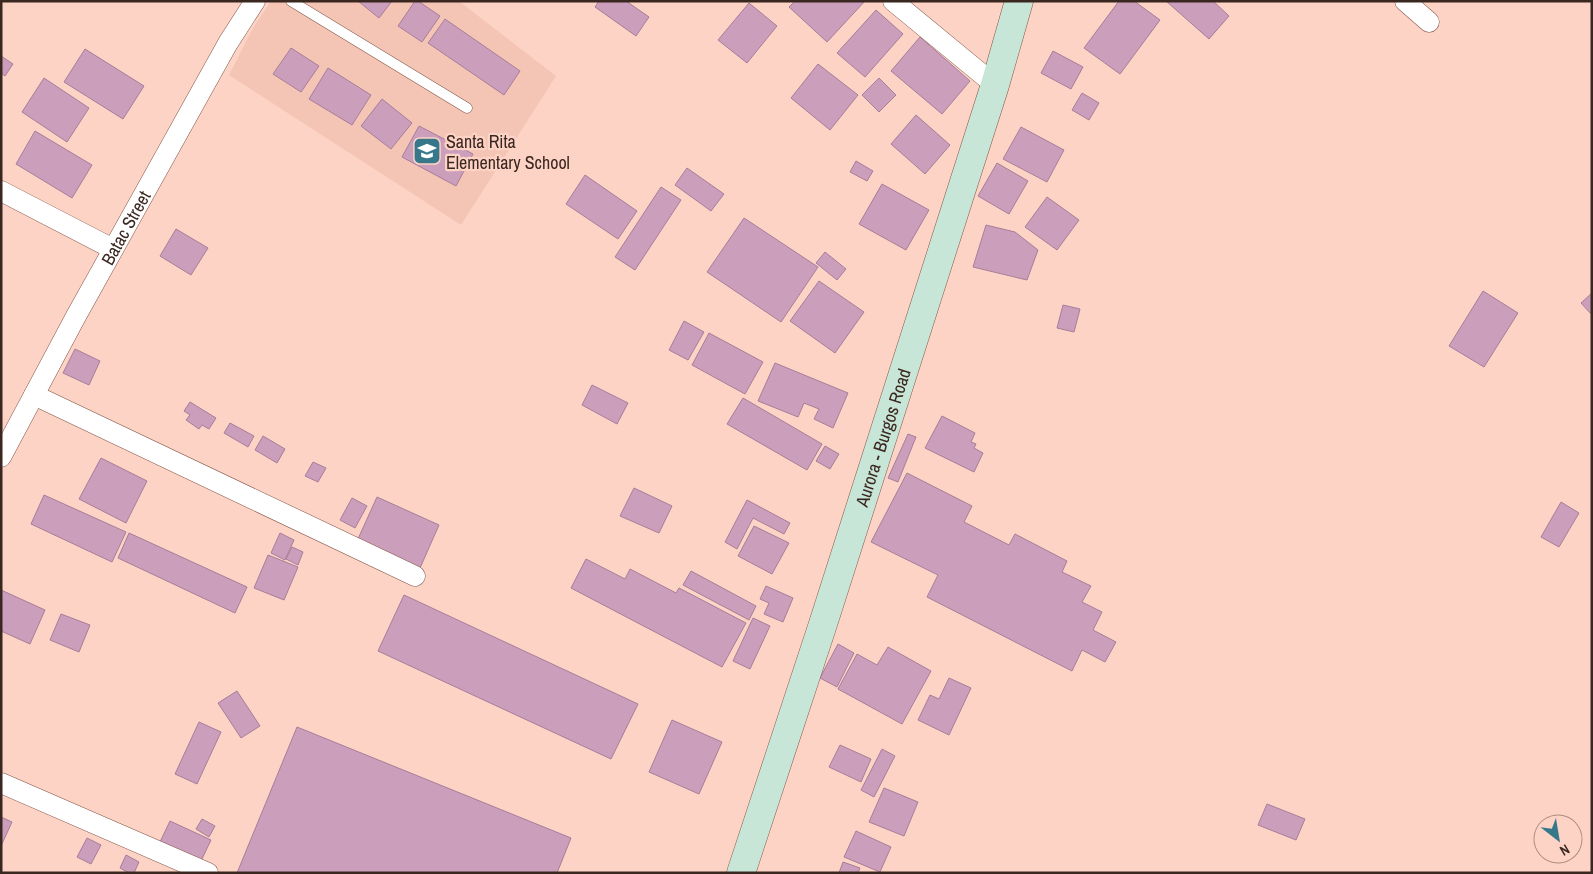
<svg xmlns="http://www.w3.org/2000/svg" width="1593" height="874" font-family="'Archivo Narrow',sans-serif">
	<style>
		.built { fill: #f4c5b5 }
		.building { fill: #cb9fbc; stroke: #a77d99 }
		.lines { fill: none; stroke-linecap: round; stroke-linejoin: round }
		.service-casing { stroke: #835648; stroke-width: 11 }
		.minor-casing { stroke: #835648; stroke-width: 21 }
		.secondary-casing { stroke: #835648; stroke-width: 29 }
		.service { stroke: #fff; stroke-width: 10 }
		.minor { stroke: #fff; stroke-width: 20 }
		.secondary { stroke: #c7e6d7; stroke-width: 28 }
		.labels { text-anchor: middle; dominant-baseline: central; stroke-width: 4.5; stroke-linejoin: round; paint-order: stroke }
		.poi-label { font-size: 18px; fill: #3a2720; stroke: #fdd3c5; text-anchor: start }
		.street-label { font-size: 18px; fill: #3a2720; stroke: #fdd3c5 }
	</style>
	<rect width="100%" height="100%" fill="#fdd3c5"/>
	<path class="built" d="M 271,1 L 459,1 L 556,76 L 461,225 L 229,75 L 253,28 Z"/>
	<g class="building">
		<path d="M 358,1 L 392,1 L 379,18 Z"/>
		<path d="M 415,1 L 418,1 L 440,16 L 422,42 L 398,26 Z"/>
		<path d="M 599,1 L 626,1 L 649,17 L 636,36 L 595,7 Z"/>
		<path d="M 795,1 L 865,1 L 827,42 L 789,7 Z"/>
		<path d="M 1119,1 L 1134,1 L 1160,20 L 1120,74 L 1084,48 Z"/>
		<path d="M 1166,1 L 1213,1 L 1229,16 L 1209,39 Z"/>
		<path d="M 749,3 L 777,26 L 747,63 L 718,40 Z"/>
		<path d="M 876,10 L 903,34 L 865,77 L 837,53 Z"/>
		<path d="M 445,19 L 520,71 L 504,95 L 428,43 Z"/>
		<path d="M 920,37 L 970,81 L 942,114 L 891,71 Z"/>
		<path d="M 291,48 L 319,66 L 301,92 L 273,74 Z"/>
		<path d="M 85,49 L 144,86 L 123,119 L 64,82 Z"/>
		<path d="M 1053,51 L 1083,67 L 1071,89 L 1041,73 Z"/>
		<path d="M 1,56 L 13,64 L 5,76 L 1,73 Z"/>
		<path d="M 818,64 L 858,95 L 830,130 L 791,98 Z"/>
		<path d="M 328,68 L 371,95 L 352,125 L 309,99 Z"/>
		<path d="M 44,78 L 89,108 L 67,142 L 22,112 Z"/>
		<path d="M 879,78 L 896,95 L 879,112 L 862,95 Z"/>
		<path d="M 1082,93 L 1099,103 L 1089,120 L 1072,110 Z"/>
		<path d="M 382,99 L 412,123 L 391,149 L 361,126 Z"/>
		<path d="M 916,115 L 950,145 L 925,174 L 891,144 Z"/>
		<path d="M 419,126 L 473,154 L 456,186 L 402,157 Z"/>
		<path d="M 1021,127 L 1064,150 L 1047,182 L 1003,159 Z"/>
		<path d="M 35,131 L 92,165 L 72,198 L 16,164 Z"/>
		<path d="M 856,161 L 873,171 L 867,181 L 850,172 Z"/>
		<path d="M 997,163 L 1028,181 L 1009,214 L 978,196 Z"/>
		<path d="M 687,168 L 724,194 L 711,211 L 675,185 Z"/>
		<path d="M 585,175 L 637,211 L 618,239 L 566,204 Z"/>
		<path d="M 882,184 L 929,210 L 906,250 L 859,224 Z"/>
		<path d="M 661,187 L 681,200 L 635,270 L 615,257 Z"/>
		<path d="M 1047,197 L 1079,220 L 1057,250 L 1025,227 Z"/>
		<path d="M 744,218 L 818,267 L 781,322 L 707,272 Z"/>
		<path d="M 986,225 L 1015,232 L 1038,250 L 1027,280 L 973,267 Z"/>
		<path d="M 176,229 L 208,248 L 191,275 L 160,256 Z"/>
		<path d="M 825,252 L 846,269 L 837,280 L 816,263 Z"/>
		<path d="M 819,281 L 864,312 L 835,353 L 790,321 Z"/>
		<path d="M 1483,291 L 1518,313 L 1484,367 L 1449,346 Z"/>
		<path d="M 1592,293 L 1592,315 L 1581,303 Z"/>
		<path d="M 1063,305 L 1080,309 L 1074,332 L 1057,328 Z"/>
		<path d="M 684,321 L 704,332 L 688,360 L 669,350 Z"/>
		<path d="M 709,333 L 763,362 L 745,394 L 692,365 Z"/>
		<path d="M 75,349 L 100,361 L 89,385 L 63,373 Z"/>
		<path d="M 775,363 L 848,393 L 833,428 L 814,419 L 819,409 L 804,403 L 798,417 L 758,401 Z"/>
		<path d="M 592,385 L 628,403 L 617,424 L 582,405 Z"/>
		<path d="M 743,398 L 822,444 L 807,470 L 727,424 Z"/>
		<path d="M 190,402 L 216,418 L 209,429 L 202,425 L 199,429 L 186,420 L 190,415 L 184,411 Z"/>
		<path d="M 942,416 L 975,433 L 971,442 L 976,444 L 974,448 L 983,453 L 974,472 L 925,448 Z"/>
		<path d="M 230,423 L 254,436 L 248,447 L 224,433 Z"/>
		<path d="M 908,434 L 916,437 L 898,482 L 888,478 Z"/>
		<path d="M 263,436 L 285,449 L 277,463 L 255,450 Z"/>
		<path d="M 825,446 L 839,454 L 830,469 L 816,461 Z"/>
		<path d="M 101,458 L 147,481 L 126,523 L 79,499 Z"/>
		<path d="M 313,462 L 326,468 L 318,482 L 305,476 Z"/>
		<path d="M 907,473 L 972,506 L 964,522 L 1009,545 L 1015,534 L 1067,561 L 1062,572 L 1091,586 L 1082,602 L 1102,612 L 1093,630 L 1116,642 L 1105,662 L 1082,650 L 1072,671 L 927,597 L 938,575 L 871,542 Z"/>
		<path d="M 634,488 L 672,506 L 659,533 L 620,516 Z"/>
		<path d="M 44,495 L 126,532 L 112,562 L 31,524 Z"/>
		<path d="M 377,497 L 439,525 L 420,568 L 357,541 Z"/>
		<path d="M 352,498 L 367,506 L 355,528 L 340,520 Z"/>
		<path d="M 747,500 L 790,523 L 784,534 L 753,518 L 737,549 L 725,542 Z"/>
		<path d="M 1561,502 L 1579,513 L 1559,547 L 1541,537 Z"/>
		<path d="M 754,526 L 789,543 L 772,574 L 738,556 Z"/>
		<path d="M 129,533 L 247,587 L 235,613 L 118,558 Z"/>
		<path d="M 280,533 L 294,540 L 285,560 L 271,553 Z"/>
		<path d="M 292,547 L 303,552 L 298,565 L 286,559 Z"/>
		<path d="M 268,555 L 298,567 L 284,600 L 254,588 Z"/>
		<path d="M 586,559 L 625,579 L 630,569 L 676,593 L 679,588 L 746,623 L 722,667 L 571,588 Z"/>
		<path d="M 691,571 L 756,606 L 749,620 L 683,585 Z"/>
		<path d="M 766,586 L 793,598 L 783,622 L 764,614 L 769,603 L 760,599 Z"/>
		<path d="M 1,590 L 45,610 L 30,644 L 1,631 Z"/>
		<path d="M 404,595 L 638,704 L 611,759 L 378,651 Z"/>
		<path d="M 61,614 L 90,625 L 79,652 L 50,640 Z"/>
		<path d="M 753,618 L 770,626 L 750,669 L 733,661 Z"/>
		<path d="M 838,644 L 854,653 L 837,687 L 820,678 Z"/>
		<path d="M 888,647 L 931,671 L 902,724 L 838,689 L 857,654 L 877,665 Z"/>
		<path d="M 949,678 L 971,688 L 949,735 L 918,720 L 930,695 L 939,699 Z"/>
		<path d="M 237,691 L 260,726 L 241,738 L 218,703 Z"/>
		<path d="M 672,720 L 722,742 L 699,794 L 649,772 Z"/>
		<path d="M 199,722 L 221,732 L 197,784 L 175,774 Z"/>
		<path d="M 297,727 L 571,838 L 557,873 L 237,873 Z"/>
		<path d="M 840,745 L 871,759 L 861,782 L 829,767 Z"/>
		<path d="M 882,749 L 895,756 L 874,797 L 861,790 Z"/>
		<path d="M 884,788 L 918,802 L 904,836 L 869,822 Z"/>
		<path d="M 1267,804 L 1305,819 L 1296,840 L 1258,825 Z"/>
		<path d="M 1,817 L 12,822 L 1,846 Z"/>
		<path d="M 202,819 L 215,826 L 209,837 L 196,829 Z"/>
		<path d="M 170,821 L 211,840 L 201,861 L 160,842 Z"/>
		<path d="M 856,831 L 891,847 L 880,872 L 844,857 Z"/>
		<path d="M 87,838 L 101,845 L 91,864 L 77,857 Z"/>
		<path d="M 126,855 L 139,862 L 134,873 L 129,873 L 120,868 Z"/>
		<path d="M 843,862 L 860,868 L 858,873 L 839,873 Z"/>
	</g>
	<g class="lines">
		<defs>
			<path id="service" d="M 291,1 L 467,108"/>
			<g id="minor">
				<path d="M 893,1 L 995,85"/>
				<path d="M 1405,1 L 1429,22"/>
				<path d="M 1,191 L 113,249"/>
				<path d="M 34,395 L 415,576"/>
				<path id="s1" d="M 1,457 L 75,318 L 228,43 L 255,1"/>
				<path d="M 1,783 L 208,873"/>
			</g>
			<g id="secondary">
				<path id="s2" d="M 741,873 L 823,624 L 995,85 L 1019,1"/>
			</g>
		</defs>
		<use href="#service" class="service-casing"/>
		<use href="#minor" class="minor-casing"/>
		<use href="#secondary" class="secondary-casing"/>
		<use href="#service" class="service"/>
		<use href="#minor" class="minor"/>
		<use href="#secondary" class="secondary"/>
	</g>
	<defs>
		<symbol id="school-square" viewBox="-11 -11 22 22"><rect x="-9" y="-9" width="18" height="18" rx="4" fill="#36788a" stroke="#fdd3c5"/><path d="M0-5L7-2L0 1L-7-2ZM-4 1L0 2.5L4 1V4Q0 6-4 4Z" fill="#fff"/></symbol>
	</defs>
	<g fill-rule="evenodd">
		<use href="#school-square" x="411" y="135" width="32" height="32"/>
	</g>
	<g class="labels">
		<g class="poi-label">
			<text x="446" y="141">Santa Rita<tspan x="446" dy="21">Elementary School</tspan></text>
		</g>
		<g class="street-label">
			<text stroke="none"><textPath href="#s1" startOffset="261">Batac Street</textPath></text>
			<text stroke="none"><textPath href="#s2" startOffset="458">Aurora - Burgos Road</textPath></text>
		</g>
	</g>
	<rect width="1593" height="874" fill="none" stroke="#3a2720" stroke-width="5"/>
	<g transform="translate(1558 839) rotate(149)"><circle r="24" fill="#fdd3c5" stroke="#af8e83"/>
	<path d="M0-4L9 19L0 12L-9 19Z" fill="#36788a"/>
	<text y="-8" font-size="14" font-weight="bold" text-anchor="middle" fill="#3a2720">N</text>
	</g>
</svg>
